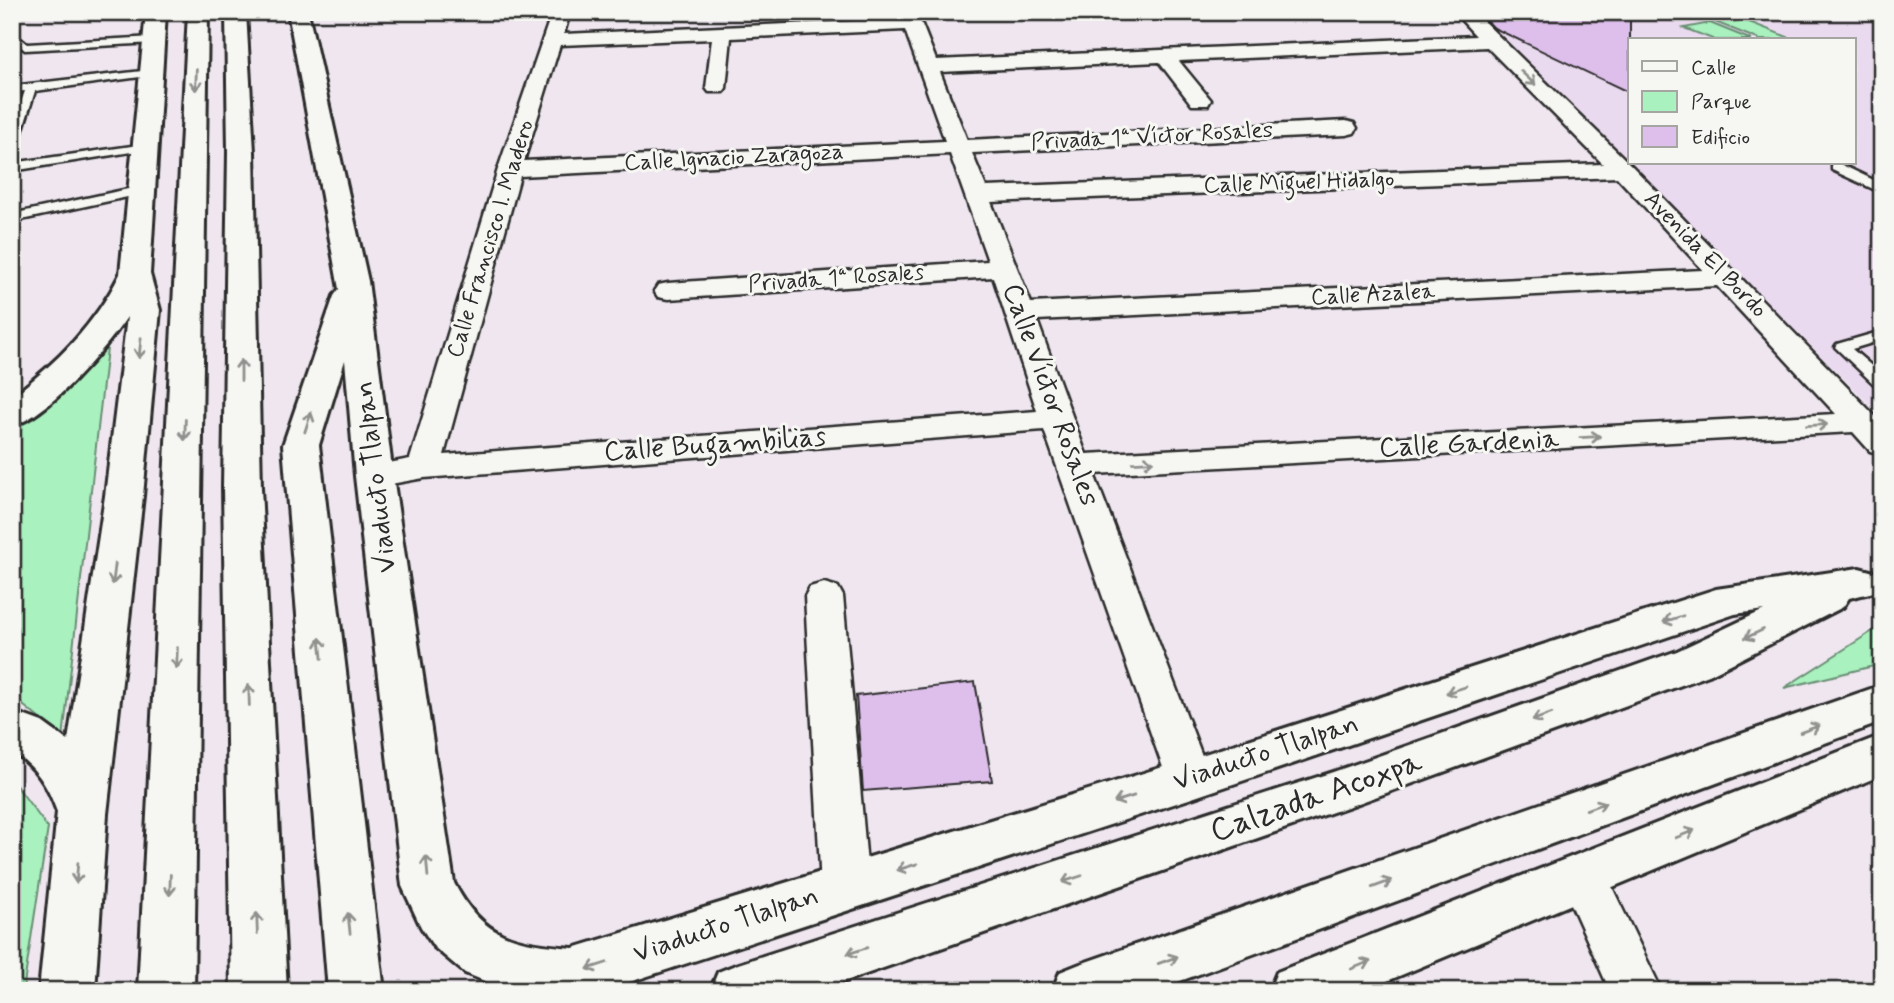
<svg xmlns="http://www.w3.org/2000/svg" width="1894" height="1003" font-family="Mynerve,sans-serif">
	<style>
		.built { fill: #eadaef; fill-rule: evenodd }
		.green { fill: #a9f1be; stroke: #6a8e74; stroke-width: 2 }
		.building { fill: #debfec; stroke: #2b2b2b; stroke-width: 2 }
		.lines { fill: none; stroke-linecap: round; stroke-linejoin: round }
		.service-casing { stroke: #2b2b2b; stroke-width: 5 }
		.minor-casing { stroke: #2b2b2b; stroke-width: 5 }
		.secondary-casing { stroke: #2b2b2b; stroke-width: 6 }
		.motorway-casing { stroke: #2b2b2b; stroke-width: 6 }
		.service { fill: #f6f6f2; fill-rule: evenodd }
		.minor { fill: #f6f6f2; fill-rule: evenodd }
		.secondary { fill: #f6f6f2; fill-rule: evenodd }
		.motorway { fill: #f6f6f2; fill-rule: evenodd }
		.oneway { stroke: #90908e }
		.labels { text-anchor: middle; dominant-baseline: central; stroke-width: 6; stroke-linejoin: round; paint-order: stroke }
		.far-street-label { font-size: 23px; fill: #2b2b2b; stroke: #f6f6f2 }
		.street-label { font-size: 28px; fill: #2b2b2b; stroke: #f6f6f2 }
		.near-street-label { font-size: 33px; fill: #2b2b2b; stroke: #f6f6f2 }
	</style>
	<rect width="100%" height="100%" fill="#efe6f0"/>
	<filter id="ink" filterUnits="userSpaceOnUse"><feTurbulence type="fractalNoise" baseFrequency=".0143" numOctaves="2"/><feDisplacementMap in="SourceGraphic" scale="14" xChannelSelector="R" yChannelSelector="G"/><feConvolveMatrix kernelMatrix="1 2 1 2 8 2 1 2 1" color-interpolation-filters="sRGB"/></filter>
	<g filter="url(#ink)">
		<path class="built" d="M 1497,12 L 1882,12 L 1882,416 L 1476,15 ZM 1630,40 L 1854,40 L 1854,163 L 1630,163 Z"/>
		<g class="green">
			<path d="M 1739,18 L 1795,40 L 1760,40 L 1715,22 Z"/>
			<path d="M 1710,23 L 1752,40 L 1715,40 L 1684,28 Z"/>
			<path d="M 109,331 L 63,738 L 12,696 L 12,430 L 58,396 Z"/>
			<path d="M 1882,625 L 1882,664 L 1784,688 Z"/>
			<path d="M 12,780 L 48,828 L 23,991 L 12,991 Z"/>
		</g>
		<g class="building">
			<path d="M 1478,12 L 1630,12 L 1630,93 L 1494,28 Z"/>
			<path d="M 975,682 L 992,781 L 863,791 L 856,696 Z"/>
		</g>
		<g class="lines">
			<defs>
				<g id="service">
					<path d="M 12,32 L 27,44 L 154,37 L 159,40 L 154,43 L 25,50 L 12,40 Z"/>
					<path d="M 151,70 L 156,73 L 155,75 L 35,91 L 18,145 L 12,148 L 12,128 L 25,91 L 12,92 L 12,86 Z"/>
					<path d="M 146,144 L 152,147 L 150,149 L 12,171 L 12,163 Z"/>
					<path d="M 1832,164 L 1840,164 L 1882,184 L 1882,193 L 1832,170 Z"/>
					<path d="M 142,186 L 146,187 L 146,193 L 12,222 L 12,214 Z"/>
					<path d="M 1882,331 L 1882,340 L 1852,349 L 1882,375 L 1882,389 L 1877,387 L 1835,347 L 1837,344 Z"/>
				</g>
				<g id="minor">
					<path d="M 552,12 L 570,12 L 564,34 L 901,19 L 899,12 L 917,12 L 936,60 L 1476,36 L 1454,12 L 1474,12 L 1631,165 L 1874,415 L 1882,425 L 1882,454 L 1870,451 L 1853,432 L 1094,474 L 1211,779 L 1205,792 L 1189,797 L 1173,792 L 1167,779 L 1044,430 L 424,478 L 374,487 L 362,484 L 357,476 L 362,468 L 410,459 L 498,169 ZM 905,30 L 945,141 L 524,161 L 560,45 L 712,39 L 706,88 L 709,92 L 723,92 L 726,88 L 731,38 ZM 1487,47 L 1603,164 L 986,187 L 972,153 L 1346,135 L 1354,133 L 1357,128 L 1354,123 L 1346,121 L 967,140 L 940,72 L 1159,62 L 1192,105 L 1208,105 L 1211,100 L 1179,61 ZM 950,154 L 988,261 L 668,283 L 658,285 L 654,291 L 658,297 L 668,299 L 993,277 L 1037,411 L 444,455 L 520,176 ZM 1617,177 L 1703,270 L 1031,303 L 991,202 ZM 1717,286 L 1836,414 L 1086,454 L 1037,320 Z"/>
					<path d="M 824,583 L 838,587 L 843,596 L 869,887 L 862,902 L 845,908 L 828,902 L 821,887 L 805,596 L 810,587 Z"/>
					<path d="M 1582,854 L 1599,860 L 1662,991 L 1610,991 L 1558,875 L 1565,860 Z"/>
				</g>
				<g id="secondary">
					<path d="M 146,12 L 166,12 L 150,274 L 160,310 L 143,496 L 107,814 L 95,991 L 39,991 L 57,812 C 48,786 36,767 12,751 L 12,711 L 42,722 L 68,741 L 105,496 L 127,317 C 106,348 49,416 12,426 L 12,397 C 57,362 95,325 120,274 Z"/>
					<path d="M 288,12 L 308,12 L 368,281 L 393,476 L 454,883 C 483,939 515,943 573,948 L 1189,759 L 1716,589 L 1859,568 L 1874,572 L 1880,582 L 1874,592 L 1849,598 L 1843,607 L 1709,675 L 1356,804 L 817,991 L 710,991 L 718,972 L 738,964 L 1333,772 L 1677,651 L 1764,610 L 1735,614 L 1189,799 L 602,991 L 509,991 L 465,973 L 434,947 L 421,927 L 402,886 L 355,476 L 345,360 L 319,445 L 384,991 L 328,991 L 283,445 L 334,296 L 339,289 Z"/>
					<path d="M 1882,685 L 1882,722 L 1153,991 L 1052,991 L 1060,972 L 1080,964 Z"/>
					<path d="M 1882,735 L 1882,775 L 1363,991 L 1269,991 L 1277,972 Z"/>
				</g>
				<g id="motorway">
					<path d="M 188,12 L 208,12 L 194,991 L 138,991 Z"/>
					<path d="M 226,12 L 246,12 L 254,152 L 261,488 L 287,991 L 231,991 L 223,488 L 228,152 Z"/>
				</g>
			</defs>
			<use href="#service" class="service-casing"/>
			<use href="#minor" class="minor-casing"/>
			<use href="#secondary" class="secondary-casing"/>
			<use href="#motorway" class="motorway-casing"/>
			<use href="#service" class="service"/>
			<use href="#minor" class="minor"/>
			<use href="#secondary" class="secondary"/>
			<use href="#motorway" class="motorway"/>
		</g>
		<defs><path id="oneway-shaft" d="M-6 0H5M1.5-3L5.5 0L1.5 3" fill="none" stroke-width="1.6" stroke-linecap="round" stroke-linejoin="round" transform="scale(1.75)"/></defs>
		<g class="oneway">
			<use href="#oneway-shaft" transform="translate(1528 78) rotate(44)"/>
			<use href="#oneway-shaft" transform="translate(196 80) rotate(92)"/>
			<use href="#oneway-shaft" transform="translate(140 348) rotate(96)"/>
			<use href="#oneway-shaft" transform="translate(241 370) rotate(-90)"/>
			<use href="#oneway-shaft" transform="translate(308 422) rotate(-72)"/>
			<use href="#oneway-shaft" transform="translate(1817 425) rotate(-3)"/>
			<use href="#oneway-shaft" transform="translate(185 430) rotate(92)"/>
			<use href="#oneway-shaft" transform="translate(1590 437) rotate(-3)"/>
			<use href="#oneway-shaft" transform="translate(1143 462) rotate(-3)"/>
			<use href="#oneway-shaft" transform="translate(114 574) rotate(97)"/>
			<use href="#oneway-shaft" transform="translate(1673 619) rotate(162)"/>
			<use href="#oneway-shaft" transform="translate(1754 634) rotate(154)"/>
			<use href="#oneway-shaft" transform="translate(321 648) rotate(-96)"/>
			<use href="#oneway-shaft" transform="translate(177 658) rotate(92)"/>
			<use href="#oneway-shaft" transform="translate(1456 690) rotate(162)"/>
			<use href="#oneway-shaft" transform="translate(249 695) rotate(-92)"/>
			<use href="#oneway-shaft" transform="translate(1542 717) rotate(160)"/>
			<use href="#oneway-shaft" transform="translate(1810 729) rotate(-20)"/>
			<use href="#oneway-shaft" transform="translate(1124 799) rotate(163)"/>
			<use href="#oneway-shaft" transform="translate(1596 806) rotate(-20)"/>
			<use href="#oneway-shaft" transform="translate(1685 834) rotate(-22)"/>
			<use href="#oneway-shaft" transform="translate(427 866) rotate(-95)"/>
			<use href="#oneway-shaft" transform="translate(907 867) rotate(163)"/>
			<use href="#oneway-shaft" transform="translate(77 873) rotate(95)"/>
			<use href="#oneway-shaft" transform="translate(1072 879) rotate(162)"/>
			<use href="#oneway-shaft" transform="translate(1382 884) rotate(-20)"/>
			<use href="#oneway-shaft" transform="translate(170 885) rotate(92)"/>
			<use href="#oneway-shaft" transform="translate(257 923) rotate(-92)"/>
			<use href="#oneway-shaft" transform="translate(349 923) rotate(-96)"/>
			<use href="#oneway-shaft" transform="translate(857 951) rotate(162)"/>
			<use href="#oneway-shaft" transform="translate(1168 960) rotate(-20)"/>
			<use href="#oneway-shaft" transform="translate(1361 965) rotate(-22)"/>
			<use href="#oneway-shaft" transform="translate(597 966) rotate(162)"/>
		</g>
	</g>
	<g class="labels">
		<g class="far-street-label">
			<text transform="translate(1152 137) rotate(-3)">Privada 1ª Víctor Rosales</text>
			<text transform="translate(734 158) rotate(-3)">Calle Ignacio Zaragoza</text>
			<text transform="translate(1299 183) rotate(-2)">Calle Miguel Hidalgo</text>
			<text transform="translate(491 239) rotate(-73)">Calle Francisco I. Madero</text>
			<text transform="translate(1705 255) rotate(46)">Avenida El Bordo</text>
			<text transform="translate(836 279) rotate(-4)">Privada 1ª Rosales</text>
			<text transform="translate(1373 295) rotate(-3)">Calle Azalea</text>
		</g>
		<g class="street-label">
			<text transform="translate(1050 395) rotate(70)">Calle Víctor Rosales</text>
			<text transform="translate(1469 444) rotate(-3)">Calle Gardenia</text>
			<text transform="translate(715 445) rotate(-4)">Calle Bugambilias</text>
			<text transform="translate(376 477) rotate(-97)">Viaducto Tlalpan</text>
			<text transform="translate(1266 753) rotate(-18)">Viaducto Tlalpan</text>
			<text transform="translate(726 925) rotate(-18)">Viaducto Tlalpan</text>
		</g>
		<g class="near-street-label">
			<text transform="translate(1316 797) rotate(-19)">Calzada Acoxpa</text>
		</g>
	</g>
	<rect width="1894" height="1003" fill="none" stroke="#f6f6f2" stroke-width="42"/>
	<rect x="21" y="21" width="1852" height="961" fill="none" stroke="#2b2b2b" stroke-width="2.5" filter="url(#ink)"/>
	<rect x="1628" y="38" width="228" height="126" fill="#f6f6f2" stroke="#a5a5a2" stroke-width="2"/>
	<rect x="1642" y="61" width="35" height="10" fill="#f6f6f2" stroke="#a5a5a2" stroke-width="2"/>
	<text x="1691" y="74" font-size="21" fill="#2b2b2b">Calle</text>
	<rect x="1642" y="91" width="35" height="21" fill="#a9f1be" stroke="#a5a5a2" stroke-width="2"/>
	<text x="1691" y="108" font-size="21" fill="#2b2b2b">Parque</text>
	<rect x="1642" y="126" width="35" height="21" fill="#debfec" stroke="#a5a5a2" stroke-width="2"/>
	<text x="1691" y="144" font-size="21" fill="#2b2b2b">Edificio</text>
</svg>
